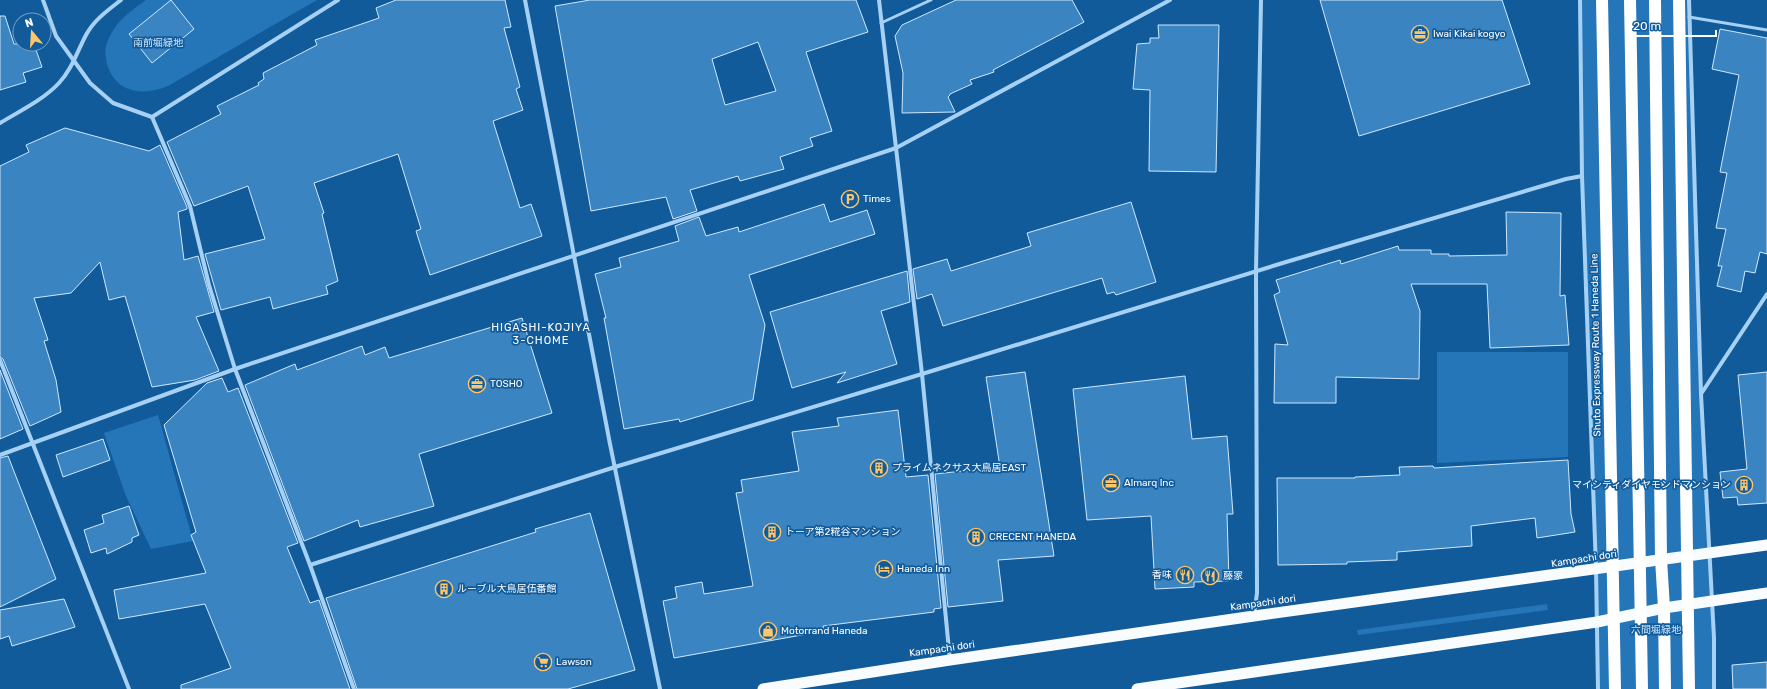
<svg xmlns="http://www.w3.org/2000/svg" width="1767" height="689" font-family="Rubik,'Noto Sans JP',sans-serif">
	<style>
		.green { fill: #2575b9 }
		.building { fill: #3b84c2; stroke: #cee8fe; fill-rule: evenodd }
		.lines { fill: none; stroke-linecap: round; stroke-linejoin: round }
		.service { stroke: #a6d1f4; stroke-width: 3 }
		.minor { stroke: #a6d1f4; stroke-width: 4 }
		.trunk { stroke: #f9fcff; stroke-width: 11 }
		.motorway { stroke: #fff; stroke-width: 12 }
		.motorway-bridge { stroke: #fff; stroke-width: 12 }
		.labels { text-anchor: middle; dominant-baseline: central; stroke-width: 3.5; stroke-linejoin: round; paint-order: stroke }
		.poi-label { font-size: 10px; fill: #fff; stroke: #125b9b; text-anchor: start }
		.park-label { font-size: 10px; fill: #cee8fe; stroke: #125b9b }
		.street-label { font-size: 10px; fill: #fff; stroke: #125b9b }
		.neighbourhood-label { font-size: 11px; letter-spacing: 1px; fill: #fff; stroke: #125b9b }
	</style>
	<rect width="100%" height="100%" fill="#125b9b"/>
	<g class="green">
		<path d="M 146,0 L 317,0 L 168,86 C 144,96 116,94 107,64 C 106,58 104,49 107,43 C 115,22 128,13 146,0 Z"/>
		<path d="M 1580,0 L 1688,0 L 1701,394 L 1709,525 L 1714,689 L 1599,689 L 1582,176 Z"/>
		<path d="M 1437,352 L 1568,352 L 1568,457 L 1437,463 Z"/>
		<path d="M 158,415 L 193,541 L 151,549 L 126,496 L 104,433 Z"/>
		<path d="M 1547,604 L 1548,610 L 1358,635 L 1357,630 Z"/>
	</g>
	<g class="building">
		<path d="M 171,0 L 194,29 L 152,63 L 129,34 Z"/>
		<path d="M 396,0 L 505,0 L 511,27 L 504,28 L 520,87 L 516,89 L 523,110 L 493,121 L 520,208 L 531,204 L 542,236 L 430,275 L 416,231 L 421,229 L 398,154 L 314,183 L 324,213 L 322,214 L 338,281 L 326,286 L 328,294 L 273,309 L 270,297 L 221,310 L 205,254 L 265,239 L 248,186 L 194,206 L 167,142 L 221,114 L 217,106 L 259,85 L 258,83 L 264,79 L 263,73 L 317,45 L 315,40 L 379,18 L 376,8 Z"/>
		<path d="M 590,0 L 856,0 L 868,32 L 806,52 L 832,131 L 810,138 L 813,146 L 780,157 L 784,169 L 740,181 L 738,176 L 690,190 L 697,211 L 673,219 L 666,197 L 591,211 L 555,6 ZM 758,42 L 776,91 L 725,105 L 712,59 Z"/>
		<path d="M 956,0 L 1072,0 L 1084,22 L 993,70 L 994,72 L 970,80 L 972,84 L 950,94 L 950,95 L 948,97 L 955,112 L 902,113 L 903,73 L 895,36 L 902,25 Z"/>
		<path d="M 1320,0 L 1502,0 L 1530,84 L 1359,136 Z"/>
		<path d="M 0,16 L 5,16 L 14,44 L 34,44 L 42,67 L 23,73 L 26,82 L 0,90 Z"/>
		<path d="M 1158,25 L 1219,25 L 1216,172 L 1149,171 L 1150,90 L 1133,89 L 1137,44 L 1150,43 L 1150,38 L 1159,38 Z"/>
		<path d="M 1720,29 L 1767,38 L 1767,254 L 1760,252 L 1755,273 L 1745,271 L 1741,292 L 1717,286 L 1722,266 L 1718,266 L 1726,229 L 1716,228 L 1727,173 L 1720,172 L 1739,75 L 1712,69 Z"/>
		<path d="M 65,128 L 149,151 L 160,145 L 187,207 L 187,209 L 178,212 L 184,260 L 198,256 L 214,312 L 196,317 L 219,371 L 195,380 L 152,387 L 125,296 L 109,300 L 100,262 L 71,293 L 34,298 L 48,340 L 44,341 L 56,380 L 61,412 L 30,426 L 3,359 L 0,357 L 0,166 L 29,152 L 26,145 Z"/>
		<path d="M 1131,202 L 1156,282 L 1116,295 L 1114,292 L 1107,294 L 1102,278 L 943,326 L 932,294 L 917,299 L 913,269 L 947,259 L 951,271 L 1031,246 L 1027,233 Z"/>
		<path d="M 824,204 L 830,222 L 867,210 L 875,234 L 749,275 L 765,325 L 753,400 L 680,422 L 679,419 L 624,429 L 604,318 L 606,318 L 595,274 L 621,267 L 619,258 L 679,241 L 675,226 L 699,217 L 706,236 L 738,227 L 739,232 Z"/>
		<path d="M 1506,212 L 1561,213 L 1560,296 L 1565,295 L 1569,345 L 1490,348 L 1487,284 L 1411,284 L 1420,311 L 1419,379 L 1336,377 L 1336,403 L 1274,403 L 1275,344 L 1288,345 L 1274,295 L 1280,292 L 1276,280 L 1340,260 L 1341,264 L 1398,246 L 1399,250 L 1431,250 L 1431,254 L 1449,254 L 1449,256 L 1507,255 Z"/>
		<path d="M 907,271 L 910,302 L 881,311 L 897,364 L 837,383 L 846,372 L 792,388 L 770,312 Z"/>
		<path d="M 522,318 L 552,413 L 419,454 L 434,506 L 360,527 L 358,520 L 304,541 L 245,385 L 295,364 L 297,370 L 362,346 L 365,355 L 385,347 L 389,358 Z"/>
		<path d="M 0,370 L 23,429 L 0,439 Z"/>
		<path d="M 1025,372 L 1054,556 L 998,560 L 1003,601 L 948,607 L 935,474 L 1000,467 L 986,377 Z"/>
		<path d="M 1767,372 L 1767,503 L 1738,505 L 1737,497 L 1723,498 L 1720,472 L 1747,469 L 1738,375 Z"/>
		<path d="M 1185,376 L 1192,439 L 1227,436 L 1233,514 L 1227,514 L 1229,581 L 1194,582 L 1194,587 L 1155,589 L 1151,516 L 1087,520 L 1073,389 Z"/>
		<path d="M 222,378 L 228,392 L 238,388 L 298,543 L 287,547 L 310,603 L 319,600 L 350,689 L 181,689 L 181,685 L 231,668 L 205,604 L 119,619 L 114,590 L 206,573 L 191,535 L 196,532 L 164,425 L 207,383 Z"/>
		<path d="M 898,410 L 906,477 L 928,475 L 941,608 L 934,609 L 934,612 L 823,626 L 824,631 L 674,658 L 663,601 L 677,598 L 675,587 L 702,582 L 704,594 L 753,586 L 736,493 L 743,492 L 741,480 L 799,471 L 792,432 L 839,426 L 837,418 Z"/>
		<path d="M 103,439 L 110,460 L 63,477 L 56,455 Z"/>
		<path d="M 8,456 L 56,579 L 0,607 L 0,458 Z"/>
		<path d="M 1568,460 L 1571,514 L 1575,532 L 1537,538 L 1535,518 L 1471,526 L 1472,546 L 1397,552 L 1397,560 L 1347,562 L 1347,564 L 1278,565 L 1277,478 L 1355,478 L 1355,477 L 1400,475 L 1399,467 L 1433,466 L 1434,468 Z"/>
		<path d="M 129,506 L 139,535 L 132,538 L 132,542 L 107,554 L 106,548 L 91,553 L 84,530 L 104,523 L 102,515 Z"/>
		<path d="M 590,513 L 635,670 L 568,689 L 357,689 L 326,598 L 536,532 L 535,529 Z"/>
		<path d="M 64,599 L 75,627 L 12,646 L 9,636 L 0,639 L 0,610 Z"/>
		<path d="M 1767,662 L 1767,689 L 1733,689 L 1732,665 Z"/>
	</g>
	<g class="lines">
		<g class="service">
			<path d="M 1689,17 L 1767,30"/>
			<path d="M 881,23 L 931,0"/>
		</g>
		<g class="minor">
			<path d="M 43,0 L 56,36 L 90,83 L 113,103 L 152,117 L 338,0"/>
			<path d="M 525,0 L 610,444 L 660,689"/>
			<path d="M 879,0 L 922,374 L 950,660"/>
			<path d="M 1580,0 L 1582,176 L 1596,569 L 1598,689"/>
			<path d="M 1689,0 L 1701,394 L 1714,638 L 1714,689"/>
			<path d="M 152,117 L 190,206 L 209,285 L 235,369 L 310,565 L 354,689"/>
			<path d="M 0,123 C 20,111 43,100 59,83 C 72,69 77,52 86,35 C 94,20 108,10 121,0"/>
			<path d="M 0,360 L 129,689"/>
			<path d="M 1701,394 L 1767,294"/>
			<path d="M 0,455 L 235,369 L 896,148 L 1170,0"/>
			<path d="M 310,565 L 615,467 L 922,374 L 1286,262 L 1566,179 L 1582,176"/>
			<path d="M 1254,615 L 1257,593 L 1256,271 L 1261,0"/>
		</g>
		<g class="trunk">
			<path d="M 763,689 L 950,660 L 1254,616 L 1767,545"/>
			<path d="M 1137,689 L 1597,622 L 1664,608 L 1767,593"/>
		</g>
		<g class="motorway">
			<path d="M 1630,0 L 1642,689"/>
			<path d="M 1655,0 L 1661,559 L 1664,608 L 1665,689"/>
		</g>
		<g class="motorway-bridge">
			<path d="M 1602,0 L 1615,689"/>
			<path d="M 1679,0 L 1689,689"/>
		</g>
	</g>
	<defs>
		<symbol id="office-ring" viewBox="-11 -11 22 22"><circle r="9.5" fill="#125b9b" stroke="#ffc669" stroke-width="1.5"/><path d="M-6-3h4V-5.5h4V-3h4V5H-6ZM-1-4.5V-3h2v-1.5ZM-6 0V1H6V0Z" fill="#ffc669"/></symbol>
		<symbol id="parking-ring" viewBox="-11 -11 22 22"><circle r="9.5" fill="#125b9b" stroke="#ffc669" stroke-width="1.5"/><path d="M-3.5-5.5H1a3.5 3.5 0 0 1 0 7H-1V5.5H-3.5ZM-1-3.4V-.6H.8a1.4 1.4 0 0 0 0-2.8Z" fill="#ffc669"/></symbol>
		<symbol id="building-ring" viewBox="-11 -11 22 22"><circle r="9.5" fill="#125b9b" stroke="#ffc669" stroke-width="1.5"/><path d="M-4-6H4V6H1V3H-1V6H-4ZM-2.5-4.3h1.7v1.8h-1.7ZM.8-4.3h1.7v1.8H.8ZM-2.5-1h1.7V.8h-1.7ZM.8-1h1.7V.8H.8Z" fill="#ffc669"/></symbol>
		<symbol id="hotel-ring" viewBox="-11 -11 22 22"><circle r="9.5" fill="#125b9b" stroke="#ffc669" stroke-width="1.5"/><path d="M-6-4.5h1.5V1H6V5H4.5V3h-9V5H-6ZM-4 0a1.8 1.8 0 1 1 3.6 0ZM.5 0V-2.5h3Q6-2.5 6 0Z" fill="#ffc669"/></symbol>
		<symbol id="restaurant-ring" viewBox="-11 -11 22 22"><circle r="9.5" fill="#125b9b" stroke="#ffc669" stroke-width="1.5"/><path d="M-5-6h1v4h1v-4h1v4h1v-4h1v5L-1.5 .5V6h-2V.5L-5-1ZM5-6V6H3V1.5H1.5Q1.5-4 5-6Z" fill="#ffc669"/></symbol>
		<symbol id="shop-ring" viewBox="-11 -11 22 22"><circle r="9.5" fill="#125b9b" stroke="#ffc669" stroke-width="1.5"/><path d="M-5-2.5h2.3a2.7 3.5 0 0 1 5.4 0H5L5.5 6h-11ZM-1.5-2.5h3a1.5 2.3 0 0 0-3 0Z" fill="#ffc669"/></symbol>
		<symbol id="supermarket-ring" viewBox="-11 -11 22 22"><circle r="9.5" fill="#125b9b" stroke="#ffc669" stroke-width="1.5"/><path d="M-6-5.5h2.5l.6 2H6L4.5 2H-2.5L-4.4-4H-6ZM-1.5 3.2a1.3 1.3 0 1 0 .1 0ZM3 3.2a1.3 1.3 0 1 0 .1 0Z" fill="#ffc669"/></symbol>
	</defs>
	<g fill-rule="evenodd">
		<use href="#office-ring" x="1410" y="24" width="20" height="20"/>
		<use href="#parking-ring" x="840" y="189" width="20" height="20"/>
		<use href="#office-ring" x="467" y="374" width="20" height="20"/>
		<use href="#building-ring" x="869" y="458" width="20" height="20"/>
		<use href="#office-ring" x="1101" y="473" width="20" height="20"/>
		<use href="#building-ring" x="1734" y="475" width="20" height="20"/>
		<use href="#building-ring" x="762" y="522" width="20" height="20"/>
		<use href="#building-ring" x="966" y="527" width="20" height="20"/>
		<use href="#hotel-ring" x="874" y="559" width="20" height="20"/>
		<use href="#restaurant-ring" x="1175" y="565" width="20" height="20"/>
		<use href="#restaurant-ring" x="1200" y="566" width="20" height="20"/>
		<use href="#building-ring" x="434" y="579" width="20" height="20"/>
		<use href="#shop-ring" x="758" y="621" width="20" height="20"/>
		<use href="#supermarket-ring" x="533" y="652" width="20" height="20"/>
	</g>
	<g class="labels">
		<g class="poi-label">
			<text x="1433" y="34">Iwai Kikai kogyo</text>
			<text x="863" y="199">Times</text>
			<text x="490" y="384">TOSHO</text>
			<text x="892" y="468">プライムネクサス大鳥居EAST</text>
			<text x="1124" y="483">Almarq Inc</text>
			<text x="1731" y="485" text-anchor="end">マイシティダイヤモンドマンション</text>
			<text x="785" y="532">トーア第2糀谷マンション</text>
			<text x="989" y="537">CRECENT HANEDA</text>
			<text x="897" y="569">Haneda Inn</text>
			<text x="1172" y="575" text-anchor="end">香味</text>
			<text x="1223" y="576">藤家</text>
			<text x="457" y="589">ルーブル大鳥居伍番館</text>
			<text x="781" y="631">Motorrand Haneda</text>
			<text x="556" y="662">Lawson</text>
		</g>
		<g class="park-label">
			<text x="158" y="43">南前堀緑地</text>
			<text x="1656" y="630">六間堀緑地</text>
		</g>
		<g class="street-label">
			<text transform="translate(1596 345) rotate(-91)">Shuto Expressway Route 1 Haneda Line</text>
			<text transform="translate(1584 559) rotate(-9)">Kampachi dori</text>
			<text transform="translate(1263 603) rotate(-8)">Kampachi dori</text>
			<text transform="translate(942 649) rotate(-8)">Kampachi dori</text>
		</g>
		<g class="neighbourhood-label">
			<text x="541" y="327">HIGASHI-KOJIYA<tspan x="541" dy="13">3-CHOME</tspan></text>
		</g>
	</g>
	<g transform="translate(32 32) rotate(342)"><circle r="19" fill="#125b9b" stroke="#719dc3"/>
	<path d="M0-3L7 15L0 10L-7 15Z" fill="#ffc669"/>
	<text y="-6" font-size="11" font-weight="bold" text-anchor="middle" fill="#ffffff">N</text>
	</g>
	<path d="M1627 30v6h89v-6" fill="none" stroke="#ffffff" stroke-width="2"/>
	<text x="1633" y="30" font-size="12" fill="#ffffff" stroke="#125b9b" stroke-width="3" paint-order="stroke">20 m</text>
</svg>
